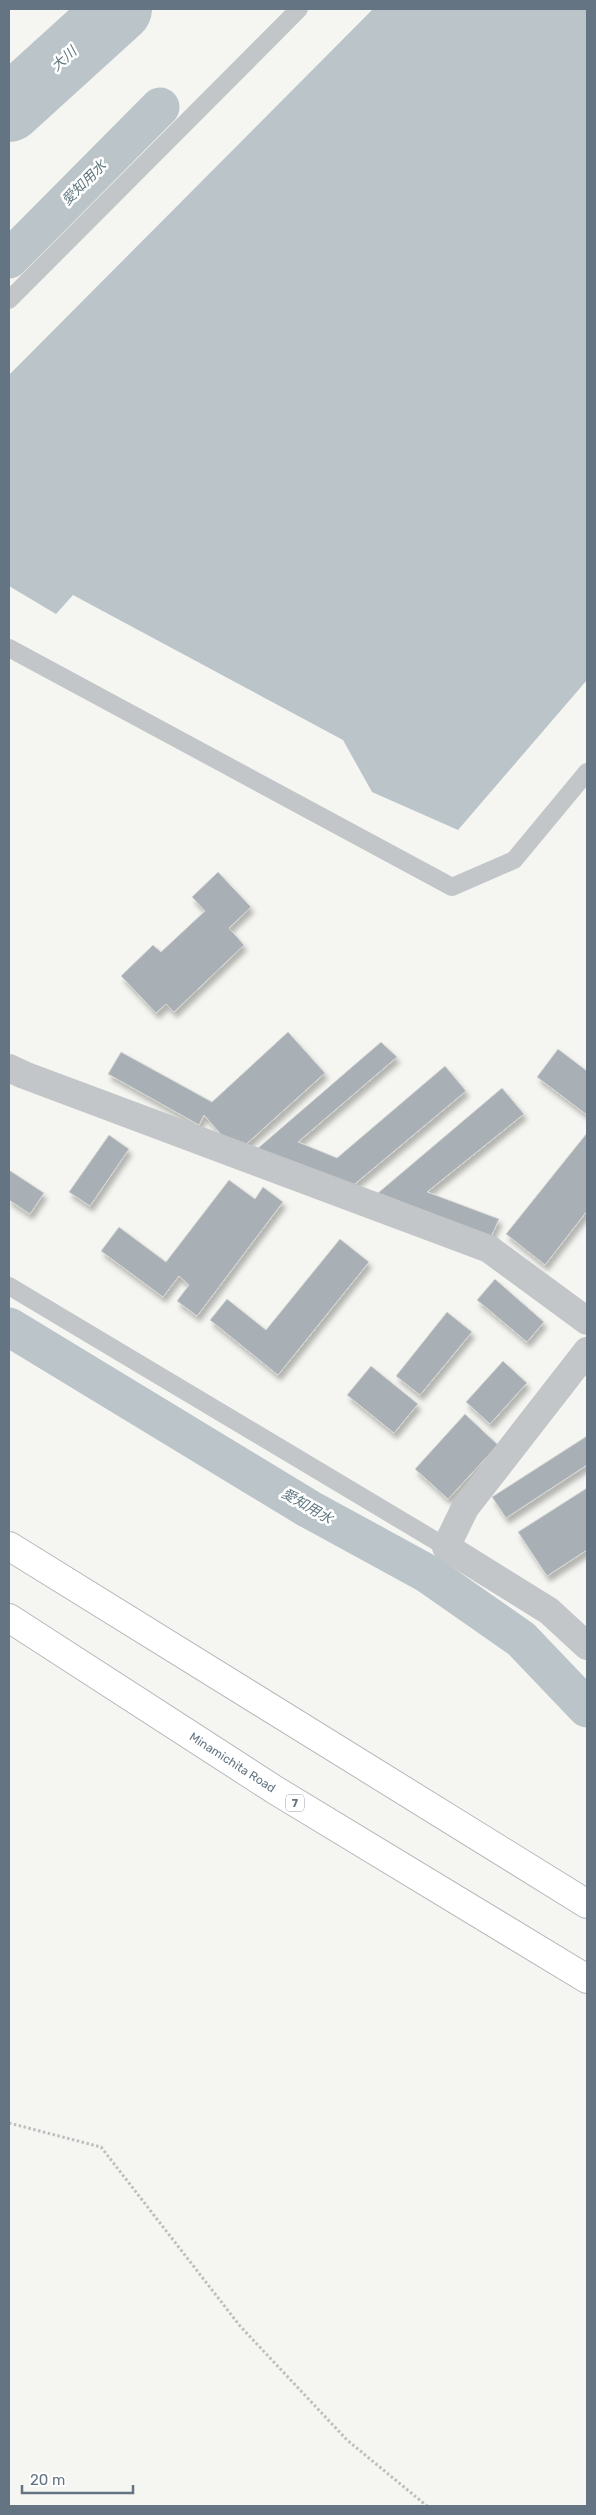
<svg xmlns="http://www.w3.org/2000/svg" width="596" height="2515" font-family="Rubik,'Noto Sans JP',sans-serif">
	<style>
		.water { fill: #bac4c9 }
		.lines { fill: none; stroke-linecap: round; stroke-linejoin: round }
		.canal { stroke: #bac4c9; stroke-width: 39 }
		.river { stroke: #bac4c9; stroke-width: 66 }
		.building { fill: #a8b0b6; stroke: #d6d6d4; filter: url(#shadow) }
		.highway-casing { stroke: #b5b8bb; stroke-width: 30 }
		.path { stroke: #bcbec0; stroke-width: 3; stroke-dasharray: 2.5 2.5; stroke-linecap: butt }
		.lane { stroke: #c2c6c9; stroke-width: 18 }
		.street { stroke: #c2c6c9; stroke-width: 28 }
		.highway { stroke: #fff; stroke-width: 28 }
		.labels { text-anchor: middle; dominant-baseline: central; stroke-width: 5; stroke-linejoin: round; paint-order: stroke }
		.shield { fill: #fff; stroke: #929ea8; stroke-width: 1 }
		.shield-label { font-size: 11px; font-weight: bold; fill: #647482 }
		.street-label { font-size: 12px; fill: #647482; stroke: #fff }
		.water-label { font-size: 14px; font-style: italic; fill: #5f767f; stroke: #fff }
	</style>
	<defs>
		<filter id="shadow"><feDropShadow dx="3" dy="5.5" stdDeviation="2.5" flood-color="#0004"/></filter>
	</defs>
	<rect width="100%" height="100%" fill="#f5f5f1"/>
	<path class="water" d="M 373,9 L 587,9 L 587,680 L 458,830 L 372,792 L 343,740 L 73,595 L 56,614 L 9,586 L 9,375 Z"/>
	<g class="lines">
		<g class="canal">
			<path d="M 9,259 L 160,107"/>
			<path d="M 9,1327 L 309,1509 L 428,1574 L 521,1639 L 587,1708"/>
		</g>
		<path class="river" d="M 9,109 L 119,9"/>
	</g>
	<g class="building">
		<path d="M 218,872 L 251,907 L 229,928 L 244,945 L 174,1012 L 166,1004 L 156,1013 L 121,976 L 153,945 L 161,952 L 205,911 L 192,897 Z"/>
		<path d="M 288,1032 L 325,1073 L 243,1147 L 224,1138 L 204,1115 L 199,1125 L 108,1074 L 121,1052 L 212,1102 Z"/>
		<path d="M 381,1042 L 397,1057 L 298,1142 L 337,1158 L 445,1066 L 466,1091 L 350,1188 L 257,1149 Z"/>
		<path d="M 558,1049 L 587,1071 L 587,1115 L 537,1077 Z"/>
		<path d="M 502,1088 L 524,1114 L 427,1192 L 499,1219 L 491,1237 L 378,1193 Z"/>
		<path d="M 587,1133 L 587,1211 L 545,1265 L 506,1234 Z"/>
		<path d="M 109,1135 L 129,1149 L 90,1206 L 69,1192 Z"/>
		<path d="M 9,1170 L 44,1193 L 30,1214 L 9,1200 Z"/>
		<path d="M 229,1180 L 255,1199 L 263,1187 L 283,1202 L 197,1316 L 177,1301 L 189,1285 L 179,1276 L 163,1297 L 101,1251 L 119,1227 L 166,1262 Z"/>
		<path d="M 340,1239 L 369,1262 L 278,1375 L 210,1320 L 227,1299 L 266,1330 Z"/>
		<path d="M 495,1279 L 544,1322 L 527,1342 L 477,1300 Z"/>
		<path d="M 447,1312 L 472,1332 L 420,1395 L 396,1376 Z"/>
		<path d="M 503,1361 L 527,1383 L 490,1424 L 466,1402 Z"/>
		<path d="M 371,1366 L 418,1404 L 394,1433 L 347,1395 Z"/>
		<path d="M 465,1414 L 498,1445 L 448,1499 L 415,1469 Z"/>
		<path d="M 587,1436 L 587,1465 L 506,1518 L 492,1497 Z"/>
		<path d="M 587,1488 L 587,1550 L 547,1576 L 518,1532 Z"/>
	</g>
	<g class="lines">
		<defs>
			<g id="highway">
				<path d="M 9,1546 L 587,1904"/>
				<path id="s1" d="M 9,1618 L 275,1790 L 587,1979"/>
			</g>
		</defs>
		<use href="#highway" class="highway-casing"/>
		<path class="path" d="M 9,2123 L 101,2147 L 240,2326 L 347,2440 L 427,2506"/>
		<g class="lane">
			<path d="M 9,300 L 299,9"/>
			<path d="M 9,648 L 452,887 L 514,860 L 587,772"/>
			<path d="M 9,1286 L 446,1547"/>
		</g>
		<g class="street">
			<path d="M 9,1068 L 24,1075 L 489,1249 L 587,1321"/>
			<path d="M 587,1351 L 465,1508 L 446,1547 L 549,1611 L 587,1646"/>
		</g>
		<use href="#highway" class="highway"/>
	</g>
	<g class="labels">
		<rect class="shield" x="286" y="1794.5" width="18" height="17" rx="4"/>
		<g class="shield-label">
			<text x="295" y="1803">7</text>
		</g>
		<g class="street-label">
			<text stroke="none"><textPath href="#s1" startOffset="266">Minamichita Road</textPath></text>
		</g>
		<g class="water-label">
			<text transform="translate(64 59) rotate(-42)">大川</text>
			<text transform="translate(84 183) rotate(-45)">愛知用水</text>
			<text transform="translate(307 1506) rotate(30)">愛知用水</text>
		</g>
	</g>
	<rect width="596" height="2515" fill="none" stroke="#647482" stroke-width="20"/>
	<path d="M22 2485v8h111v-8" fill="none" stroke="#647482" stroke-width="2.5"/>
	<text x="30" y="2485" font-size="15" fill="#647482" stroke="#ffffff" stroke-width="4" paint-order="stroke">20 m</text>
</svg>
